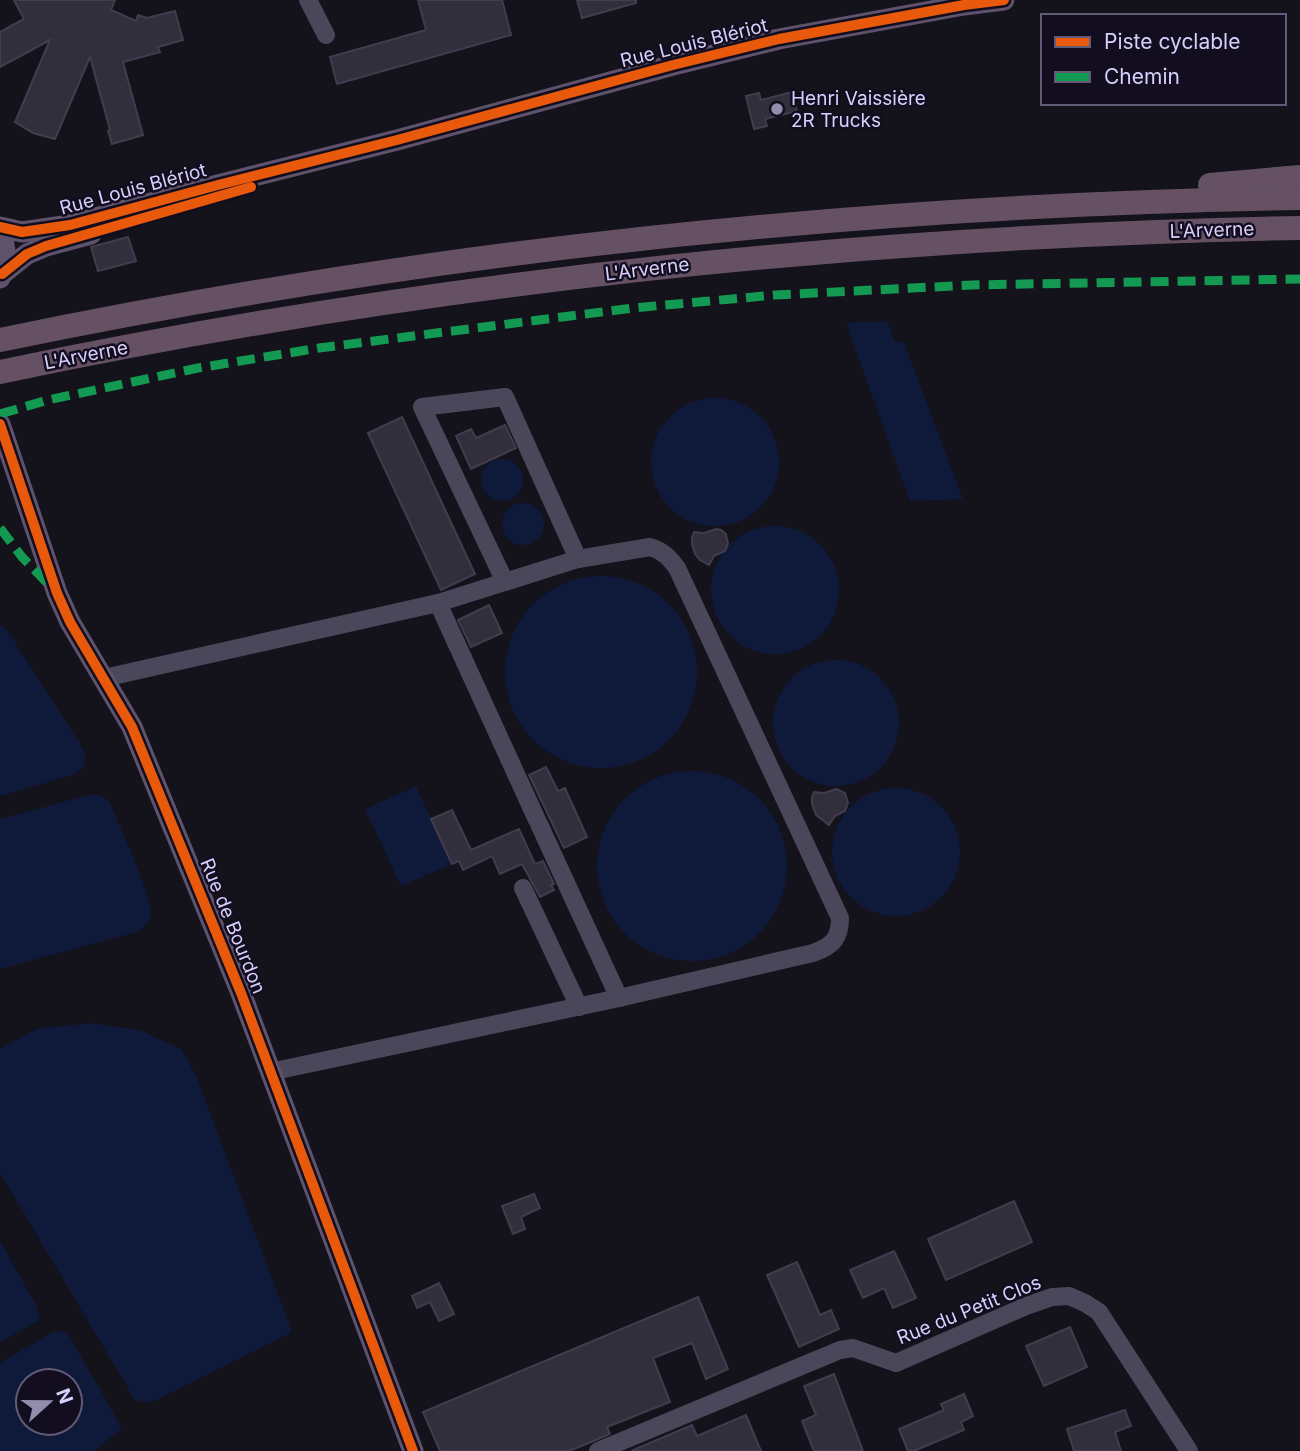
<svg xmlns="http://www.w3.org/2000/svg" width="1300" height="1451" font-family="Inter,sans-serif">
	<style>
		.water { fill: #0f1a3a; fill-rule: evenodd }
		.building { fill: #322f3d; stroke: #423c4e; stroke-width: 2 }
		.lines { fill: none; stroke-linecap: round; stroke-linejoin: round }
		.minor { stroke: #4a475b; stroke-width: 18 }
		.major { stroke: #5e526c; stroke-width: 21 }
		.highway { stroke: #665164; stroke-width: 24 }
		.quiet { stroke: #139951; stroke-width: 9; stroke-dasharray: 18 9; stroke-linecap: butt }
		.cycleway-casing { stroke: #120e1f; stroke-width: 15 }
		.cycleway { stroke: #e8590c; stroke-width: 10 }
		.poi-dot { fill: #938dad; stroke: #120e1f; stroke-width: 2.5 }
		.labels { text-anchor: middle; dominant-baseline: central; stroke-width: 5; stroke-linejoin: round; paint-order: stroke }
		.street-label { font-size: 19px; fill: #d8cffc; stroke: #120e1f }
		.poi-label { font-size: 19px; fill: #d8cffc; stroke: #120e1f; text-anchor: start }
	</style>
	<rect width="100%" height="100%" fill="#14121b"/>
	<g class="water">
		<path d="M 887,321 L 895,342 L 904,342 L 963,499 L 910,501 L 846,323 Z"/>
		<circle cx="715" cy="462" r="64"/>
		<circle cx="502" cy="480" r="21"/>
		<circle cx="523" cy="524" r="21"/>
		<circle cx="775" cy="590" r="64"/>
		<circle cx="601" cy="672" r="96"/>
		<path d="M 0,625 L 9,633 L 84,750 L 86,764 L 76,774 L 0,796 Z"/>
		<circle cx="836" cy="723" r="63"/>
		<circle cx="692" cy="866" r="95"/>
		<path d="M 416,786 L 452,864 L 401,886 L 365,809 Z"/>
		<circle cx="896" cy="852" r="64"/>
		<path d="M 89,795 L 100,795 L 109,801 C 117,820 153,898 151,913 C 150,922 146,925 140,931 L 0,969 L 0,819 Z"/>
		<path d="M 90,1023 L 140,1030 L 181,1049 L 197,1078 L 292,1332 L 150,1403 L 135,1400 L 0,1173 L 0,1049 L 37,1029 Z"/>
		<path d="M 0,1241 L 37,1307 L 40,1320 L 0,1342 Z"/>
		<path d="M 63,1331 L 70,1337 L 122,1428 L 94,1451 L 0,1451 L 0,1363 L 53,1332 ZM 28,1381 L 70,1381 L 70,1423 L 28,1423 Z"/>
	</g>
	<g class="building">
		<path d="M 14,0 L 115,0 L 111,10 L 136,21 L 138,15 L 147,18 L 175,11 L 183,40 L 158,47 L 160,52 L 123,62 L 143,135 L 112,144 L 108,131 L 110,130 L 90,57 L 55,139 L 33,133 L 15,122 L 50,40 L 0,67 L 0,32 L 24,19 Z"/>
		<path d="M 418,0 L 502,0 L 511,35 L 337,84 L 330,57 L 426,30 Z"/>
		<path d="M 577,0 L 636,0 L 636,3 L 582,18 Z"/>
		<path d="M 792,92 L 797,111 L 765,119 L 767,126 L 754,129 L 746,96 L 759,93 L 761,100 Z"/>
		<path d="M 128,237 L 136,261 L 98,271 L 91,247 Z"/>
		<path d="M 402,417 L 475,574 L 441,590 L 368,433 Z"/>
		<path d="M 505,425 L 516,448 L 471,469 L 456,436 L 471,429 L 476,438 Z"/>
		<path d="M 716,529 L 721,530 L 726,534 L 728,544 L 725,551 L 714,556 L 709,565 L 700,560 L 695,554 L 692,544 L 692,538 L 694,532 L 704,533 Z"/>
		<path d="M 489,605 L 502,633 L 471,647 L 458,620 Z"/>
		<path d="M 546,767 L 558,791 L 565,788 L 587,837 L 564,848 L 529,775 Z"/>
		<path d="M 836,789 L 845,793 L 848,803 L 845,811 L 835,816 L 829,825 L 816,815 L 812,804 L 812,798 L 814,792 L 824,793 Z"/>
		<path d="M 452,810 L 471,850 L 519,829 L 535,864 L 543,861 L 554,884 L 551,885 L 554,890 L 540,897 L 522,864 L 500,874 L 492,856 L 463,870 L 459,861 L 452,864 L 431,819 Z"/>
		<path d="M 534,1194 L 540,1208 L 521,1217 L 525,1229 L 513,1234 L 502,1206 Z"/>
		<path d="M 1014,1201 L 1032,1242 L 946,1280 L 928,1239 Z"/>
		<path d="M 894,1251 L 916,1298 L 893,1308 L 884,1288 L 863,1298 L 850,1270 Z"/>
		<path d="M 797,1262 L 820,1315 L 831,1310 L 839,1329 L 799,1347 L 767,1275 Z"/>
		<path d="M 439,1283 L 454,1314 L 439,1321 L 430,1302 L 417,1308 L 412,1296 Z"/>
		<path d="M 698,1297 L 728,1369 L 706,1379 L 692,1343 L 653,1358 L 670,1402 L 607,1427 L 610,1434 L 591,1442 L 569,1451 L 440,1451 L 423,1412 Z"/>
		<path d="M 1070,1327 L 1087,1367 L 1044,1386 L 1026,1346 Z"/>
		<path d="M 834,1374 L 863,1451 L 814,1451 L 802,1421 L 816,1415 L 804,1386 Z"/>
		<path d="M 964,1394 L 973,1416 L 961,1422 L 964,1430 L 914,1451 L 908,1451 L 899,1429 L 944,1410 L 941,1404 Z"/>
		<path d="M 1125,1410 L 1131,1426 L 1115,1432 L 1121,1451 L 1074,1451 L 1067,1429 Z"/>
		<path d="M 746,1415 L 761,1451 L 631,1451 L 692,1425 L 697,1436 Z"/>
	</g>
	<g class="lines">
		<g class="minor">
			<path d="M 308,0 L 326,35"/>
			<path d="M 505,582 L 422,407 L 505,397 L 578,559"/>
			<path d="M 438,603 L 537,820"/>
			<path d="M 104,678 L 438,603 L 578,559 L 650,547 C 663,551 669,557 677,568 L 840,918 C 840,938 833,946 813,953 L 619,998 L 270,1072"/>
			<path d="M 539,824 L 619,998"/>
			<path d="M 523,888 L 579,1007"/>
			<path d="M 598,1451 L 840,1350 L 853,1348 L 896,1363 L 1026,1306 L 1052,1297 L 1069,1296 L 1085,1303 L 1099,1312 L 1189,1451"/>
		</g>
		<g class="major">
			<path d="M 0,227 L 22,232 L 70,225 L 218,185 L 397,140 L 673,65 L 779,39 L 964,5 L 1004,0"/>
			<path d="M 0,231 C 6,246 7,263 0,278"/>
			<path d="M 2,274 L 27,254 L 46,246 L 91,234"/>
			<path d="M 0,424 L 57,593 L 70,622 L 132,727 L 241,993 L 413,1451"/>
		</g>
		<g class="highway">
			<path d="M 1210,185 L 1300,177"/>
			<path d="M 0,340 C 428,251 863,205 1300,198"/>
			<path d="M 0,372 C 427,282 863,236 1300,228"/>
		</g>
		<g class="quiet">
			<path d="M 0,414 L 48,400 L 198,368 L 319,348 L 633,308 L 775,295 L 972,285 L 1300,279"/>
			<path d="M 0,528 L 22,557 L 52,588"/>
		</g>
		<defs>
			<g id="cycleway">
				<path d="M 0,227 L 22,232 L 70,225 L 218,185 L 397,140 L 673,65 L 779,39 L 964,5 L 1004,0"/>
				<path d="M 2,274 L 27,254 L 46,246 L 251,187"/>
				<path d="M 0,424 L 57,593 L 70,622 L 132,727 L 241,993 L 413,1451"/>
			</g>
		</defs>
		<use href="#cycleway" class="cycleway-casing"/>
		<use href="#cycleway" class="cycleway"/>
	</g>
	<circle class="poi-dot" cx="777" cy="109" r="7"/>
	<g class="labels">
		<g class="street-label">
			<text transform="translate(694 43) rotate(-14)">Rue Louis Blériot</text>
			<text transform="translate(133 189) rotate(-15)">Rue Louis Blériot</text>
			<text transform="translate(1212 230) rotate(-2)">L'Arverne</text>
			<text transform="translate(647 269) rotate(-7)">L'Arverne</text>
			<text transform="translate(86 355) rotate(-11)">L'Arverne</text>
			<text transform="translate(233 926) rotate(68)">Rue de Bourdon</text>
			<text transform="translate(969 1310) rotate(-22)">Rue du Petit Clos</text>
		</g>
		<g class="poi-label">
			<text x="791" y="98">Henri Vaissière<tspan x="791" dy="22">2R Trucks</tspan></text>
		</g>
	</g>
	<rect x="1041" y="14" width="245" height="91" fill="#120e1f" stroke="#615b77" stroke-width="2"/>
	<rect x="1055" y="37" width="35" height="10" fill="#e8590c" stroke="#615b77" stroke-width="2"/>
	<text x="1104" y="49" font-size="21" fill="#d8cffc">Piste cyclable</text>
	<rect x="1055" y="72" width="35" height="10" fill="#139951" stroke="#615b77" stroke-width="2"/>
	<text x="1104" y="84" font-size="21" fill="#d8cffc">Chemin</text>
	<g transform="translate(49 1402) rotate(69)"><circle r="33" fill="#120e1f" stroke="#615b77" stroke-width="2"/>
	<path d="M0-5L12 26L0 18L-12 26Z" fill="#938dad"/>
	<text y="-10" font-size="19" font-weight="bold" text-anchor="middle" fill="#d8cffc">N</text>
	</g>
</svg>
